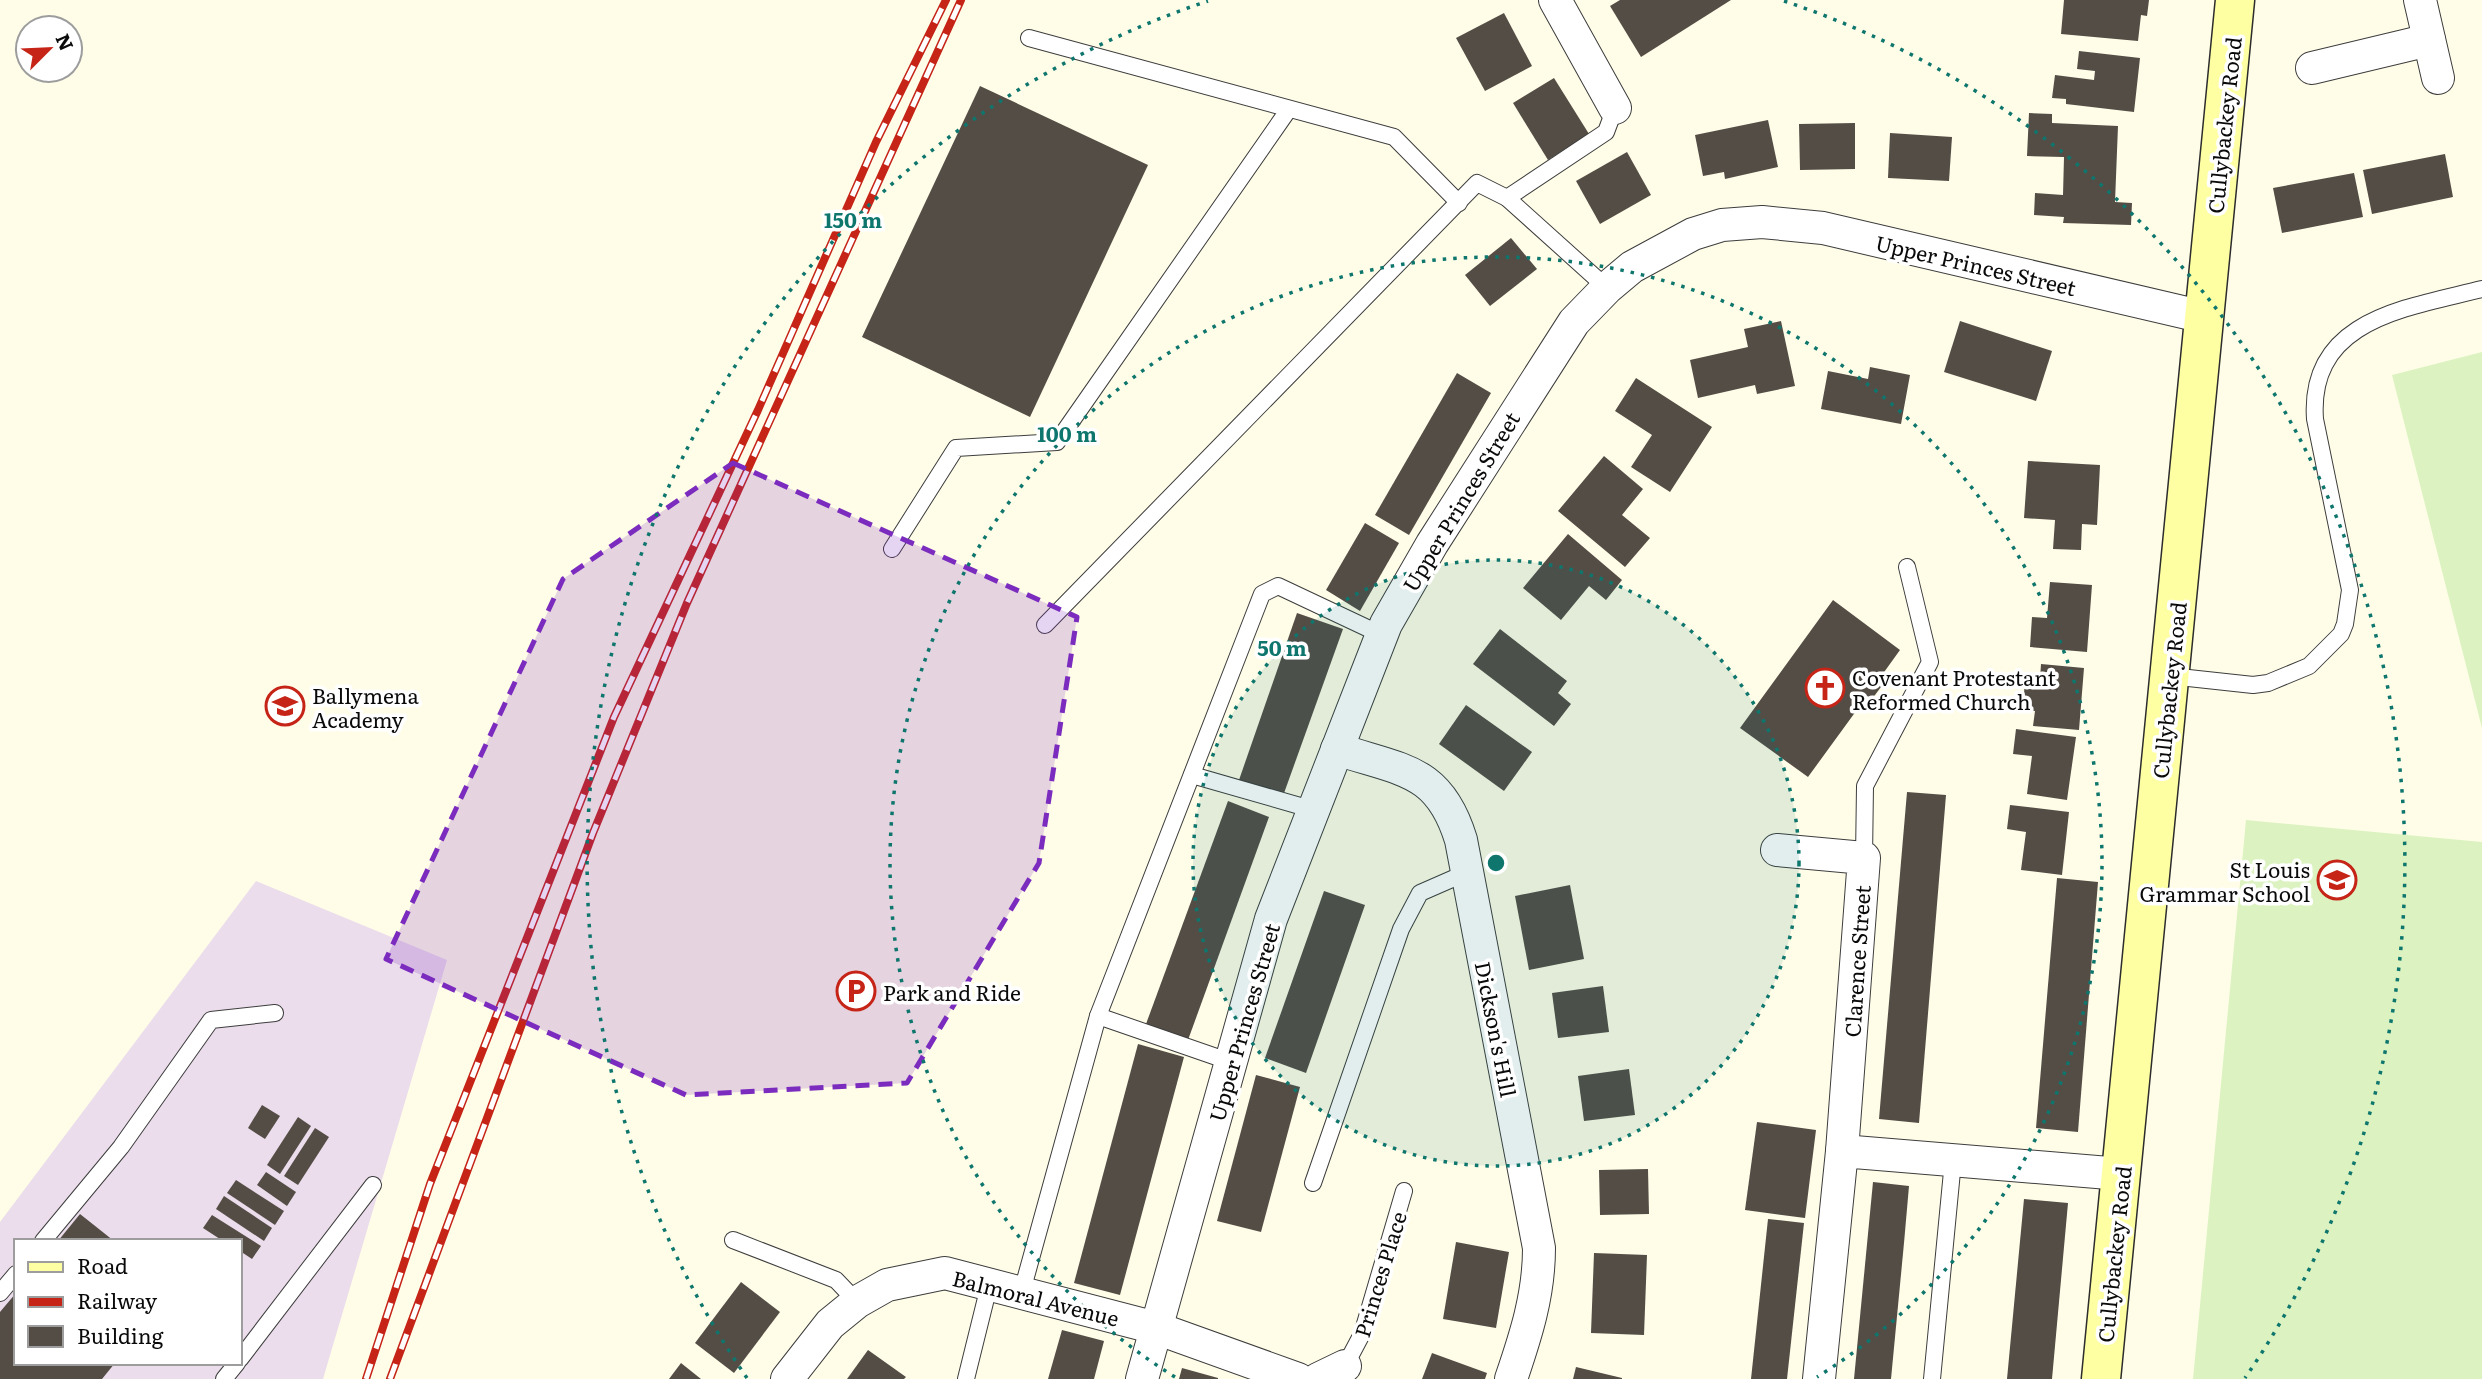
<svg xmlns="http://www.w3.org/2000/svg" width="2482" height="1379" font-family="Literata,serif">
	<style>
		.industrial { fill: #ebddeb; fill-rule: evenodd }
		.pitch { fill: #dcf3c1 }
		.building { fill: #544d46 }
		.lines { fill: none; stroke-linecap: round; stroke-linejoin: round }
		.lane-casing { stroke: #3d3d3d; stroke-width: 18 }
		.street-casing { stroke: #3d3d3d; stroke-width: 34 }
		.secondary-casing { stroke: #2c2c2c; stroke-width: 41 }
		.lane { stroke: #fff; stroke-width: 16 }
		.street { stroke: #fff; stroke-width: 32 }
		.secondary { stroke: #feffa3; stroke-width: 38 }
		.rail-casing { stroke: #c52417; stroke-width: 8 }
		.rail { stroke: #fff; stroke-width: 5; stroke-dasharray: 16; stroke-linecap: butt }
		.marked { fill: #7b2cbf; fill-opacity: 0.2; stroke: #7b2cbf; stroke-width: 5; stroke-dasharray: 14 9; stroke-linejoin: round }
		.ring { fill: none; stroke: #0f766e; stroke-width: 3.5; stroke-dasharray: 3.5 7 }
		.labels { text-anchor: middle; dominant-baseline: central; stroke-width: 7; stroke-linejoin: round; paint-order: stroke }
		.street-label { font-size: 21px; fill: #0a0a0a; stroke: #fff }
		.poi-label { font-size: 21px; fill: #0a0a0a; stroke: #fff; text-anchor: start }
		.centre { fill: #0f766e; stroke: #fff; stroke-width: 3.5 }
		.ring-label { font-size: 21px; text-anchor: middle; font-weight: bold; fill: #0f766e; stroke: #fff; stroke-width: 7; stroke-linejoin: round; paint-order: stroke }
	</style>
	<rect width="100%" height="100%" fill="#fffde8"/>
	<path class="industrial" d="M 256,881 L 447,960 L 323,1379 L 0,1379 L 0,1222 ZM 16,1241 L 240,1241 L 240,1363 L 16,1363 Z"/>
	<g class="pitch">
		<path d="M 2482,352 L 2482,728 L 2392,375 Z"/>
		<path d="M 2246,820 L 2482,842 L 2482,1379 L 2193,1379 Z"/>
	</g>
	<g class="building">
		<path d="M 1620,0 L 1731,0 L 1641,57 L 1610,6 Z"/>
		<path d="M 2064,0 L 2149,0 L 2147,16 L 2141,15 L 2138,41 L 2061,34 Z"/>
		<path d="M 1504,13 L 1532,66 L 1485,91 L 1456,38 Z"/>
		<path d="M 2079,51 L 2140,58 L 2134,112 L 2066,104 L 2066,99 L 2052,98 L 2055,75 L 2094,80 L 2095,71 L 2077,69 Z"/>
		<path d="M 1554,78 L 1589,134 L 1548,160 L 1513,103 Z"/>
		<path d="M 980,86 L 1148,165 L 1030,417 L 862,337 Z"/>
		<path d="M 2029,113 L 2052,114 L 2052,123 L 2118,126 L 2115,202 L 2132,203 L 2131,225 L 2063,223 L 2064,217 L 2034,215 L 2035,193 L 2063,195 L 2064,157 L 2027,156 Z"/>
		<path d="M 1768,120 L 1778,167 L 1725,179 L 1724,172 L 1703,176 L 1695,135 Z"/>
		<path d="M 1855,123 L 1855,169 L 1800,170 L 1799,124 Z"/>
		<path d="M 1890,133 L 1952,137 L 1949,181 L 1888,178 Z"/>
		<path d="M 1627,152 L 1651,195 L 1600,224 L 1576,181 Z"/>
		<path d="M 2445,154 L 2453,197 L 2372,214 L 2363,170 Z"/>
		<path d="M 2354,173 L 2363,217 L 2282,233 L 2273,188 Z"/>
		<path d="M 1511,238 L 1537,269 L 1490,306 L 1465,275 Z"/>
		<path d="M 1781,321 L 1795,386 L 1757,394 L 1755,385 L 1698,398 L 1690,360 L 1748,347 L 1744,329 Z"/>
		<path d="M 1960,321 L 2052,351 L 2036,401 L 1944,372 Z"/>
		<path d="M 1870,367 L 1910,375 L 1901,424 L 1821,409 L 1828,371 L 1868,379 Z"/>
		<path d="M 1457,373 L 1491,393 L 1409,535 L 1375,515 Z"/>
		<path d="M 1636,378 L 1712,427 L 1670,492 L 1631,467 L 1652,435 L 1615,411 Z"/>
		<path d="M 1604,456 L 1643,489 L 1622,515 L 1650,538 L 1625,567 L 1558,511 Z"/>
		<path d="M 2028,461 L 2100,465 L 2097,525 L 2082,524 L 2081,550 L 2053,549 L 2055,520 L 2024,518 Z"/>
		<path d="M 1365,523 L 1399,543 L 1360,611 L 1326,590 Z"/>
		<path d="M 1568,534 L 1622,580 L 1606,600 L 1589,586 L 1561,620 L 1523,588 Z"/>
		<path d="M 2050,582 L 2092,585 L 2087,652 L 2030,647 L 2032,617 L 2047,618 Z"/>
		<path d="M 1833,600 L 1900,650 L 1882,675 L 1887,679 L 1872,699 L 1867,696 L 1808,777 L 1740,728 Z"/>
		<path d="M 1297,613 L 1343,629 L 1283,796 L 1239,780 Z"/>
		<path d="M 1500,629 L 1567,681 L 1558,693 L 1571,704 L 1554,726 L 1473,664 Z"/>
		<path d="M 2041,664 L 2084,668 L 2079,730 L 2033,726 L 2035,711 L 2023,710 L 2025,678 L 2040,679 Z"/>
		<path d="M 1466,705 L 1532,752 L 1504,791 L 1439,744 Z"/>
		<path d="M 2016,729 L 2076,737 L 2067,800 L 2027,794 L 2032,756 L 2013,754 Z"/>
		<path d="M 1907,792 L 1946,795 L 1919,1123 L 1879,1119 Z"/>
		<path d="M 1228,801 L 1269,817 L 1188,1040 L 1146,1024 Z"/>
		<path d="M 2010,805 L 2069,812 L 2062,875 L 2021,870 L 2026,832 L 2007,829 Z"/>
		<path d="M 2057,878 L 2098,882 L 2078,1132 L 2036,1128 Z"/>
		<path d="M 1570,885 L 1584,959 L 1529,970 L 1515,896 Z"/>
		<path d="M 1324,891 L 1365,905 L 1306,1073 L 1265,1058 Z"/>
		<path d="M 1603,986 L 1609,1032 L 1558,1038 L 1552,993 Z"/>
		<path d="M 1138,1044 L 1184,1057 L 1120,1295 L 1074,1283 Z"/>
		<path d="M 1629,1069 L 1635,1115 L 1584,1121 L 1578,1076 Z"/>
		<path d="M 1256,1075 L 1300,1087 L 1261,1232 L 1217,1221 Z"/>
		<path d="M 262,1105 L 280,1116 L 265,1139 L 248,1128 Z"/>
		<path d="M 298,1117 L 311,1126 L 280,1174 L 267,1165 Z"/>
		<path d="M 1757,1122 L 1816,1130 L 1805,1218 L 1745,1210 Z"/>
		<path d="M 315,1128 L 329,1137 L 298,1185 L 284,1176 Z"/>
		<path d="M 1648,1169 L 1649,1214 L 1600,1215 L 1599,1170 Z"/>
		<path d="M 266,1172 L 296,1192 L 287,1206 L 257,1185 Z"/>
		<path d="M 236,1180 L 284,1211 L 275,1225 L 227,1193 Z"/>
		<path d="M 1873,1182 L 1909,1186 L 1904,1243 L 1891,1379 L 1854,1379 Z"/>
		<path d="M 224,1196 L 272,1228 L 264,1241 L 216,1209 Z"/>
		<path d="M 2024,1199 L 2068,1203 L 2052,1379 L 2007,1379 Z"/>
		<path d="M 80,1214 L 114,1241 L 58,1241 Z"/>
		<path d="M 212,1215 L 261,1246 L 252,1259 L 240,1251 L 240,1241 L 223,1241 L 203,1228 Z"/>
		<path d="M 1768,1219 L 1804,1223 L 1787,1379 L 1751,1379 Z"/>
		<path d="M 1456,1242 L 1509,1252 L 1496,1328 L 1443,1319 Z"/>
		<path d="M 1594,1253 L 1647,1255 L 1644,1335 L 1591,1333 Z"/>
		<path d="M 741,1282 L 780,1312 L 734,1373 L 695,1343 Z"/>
		<path d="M 16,1293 L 16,1363 L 115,1363 L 102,1379 L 0,1379 L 0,1312 Z"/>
		<path d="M 1062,1330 L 1104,1341 L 1094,1379 L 1048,1379 Z"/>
		<path d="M 868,1350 L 906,1377 L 904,1379 L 847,1379 Z"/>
		<path d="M 1432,1353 L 1487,1373 L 1485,1379 L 1422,1379 Z"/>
		<path d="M 681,1363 L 701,1379 L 669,1379 Z"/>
		<path d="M 1576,1367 L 1622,1378 L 1622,1379 L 1573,1379 Z"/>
		<path d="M 1182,1368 L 1218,1378 L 1218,1379 L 1179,1379 Z"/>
	</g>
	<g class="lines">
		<defs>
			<g id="lane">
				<path d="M 1029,38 L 1394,137 L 1459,203"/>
				<path d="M 1507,198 L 1606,132 L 1615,108"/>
				<path d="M 892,549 L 956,448 L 1057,442 L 1289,109"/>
				<path d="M 1045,625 L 1477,183 L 1507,198 L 1607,288"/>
				<path d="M 2170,676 L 2253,685 L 2268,683 L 2309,666 L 2341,634 L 2345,624 L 2350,590 L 2315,419 C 2308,319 2407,308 2482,289"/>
				<path d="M 1192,775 L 1314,810"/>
				<path d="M 1864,858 L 1865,786 L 1930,662 L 1907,567"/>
				<path d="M 1098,1016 L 1231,1062"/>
				<path d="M 1313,1183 L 1401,929 L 1420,893 L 1468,872"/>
				<path d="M 733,1240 L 836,1280 L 857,1302"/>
				<path d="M 43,1241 L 121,1147 L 211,1020 L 275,1013"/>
				<path d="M 1022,1291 L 1098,1016 L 1262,594 L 1278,586 L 1382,635"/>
				<path d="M 0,1293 L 16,1274"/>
				<path d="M 240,1359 L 373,1185"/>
				<path d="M 1345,1366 L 1362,1334 L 1404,1191"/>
				<path d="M 224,1379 L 237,1363"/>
				<path d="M 966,1379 L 990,1282"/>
				<path d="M 1932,1379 L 1953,1161"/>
			</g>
			<g id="street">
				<path d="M 1555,0 L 1615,108"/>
				<path d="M 2420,0 L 2438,78"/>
				<path d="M 2312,68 L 2429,40"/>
				<path d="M 1337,749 C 1402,771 1439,768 1461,840 L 1539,1248 C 1539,1295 1526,1335 1511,1379"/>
				<path d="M 1777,850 L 1864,858 L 1842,1151"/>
				<path d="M 787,1379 L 830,1324 L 857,1302 L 887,1285 L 945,1273 L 1156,1328 L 1298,1379"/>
				<path d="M 1142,1379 L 1271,919 L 1386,624 L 1432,544 L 1574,322 L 1607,288 L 1632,267 L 1693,234 L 1722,225 L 1762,222 L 1823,228 L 2204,317"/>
				<path d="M 1318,1379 L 1345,1366"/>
				<path d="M 1819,1379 L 1842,1151 L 2121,1174"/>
			</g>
			<path id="secondary" d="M 2101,1379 L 2235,0"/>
		</defs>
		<use href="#lane" class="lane-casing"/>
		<use href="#street" class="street-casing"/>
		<use href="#secondary" class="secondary-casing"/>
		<use href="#lane" class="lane"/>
		<use href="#street" class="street"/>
		<use href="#secondary" class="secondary"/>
		<defs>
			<g id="rail">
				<path d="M 366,1379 L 430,1184 L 614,717 L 758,410 L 876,142 L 946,0"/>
				<path d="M 390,1379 L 593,833 L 687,603 L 961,0"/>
			</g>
		</defs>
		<use href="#rail" class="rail-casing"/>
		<use href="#rail" class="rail"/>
	</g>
	<path class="marked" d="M 733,463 L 1077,617 L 1039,863 L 907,1083 L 686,1095 L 386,959 L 563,579 Z"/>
	<circle cx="1496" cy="863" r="303" fill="#0f766e" fill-opacity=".12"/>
	<g class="ring">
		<circle cx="1496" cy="863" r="303"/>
		<path d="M1175 1377A606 606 0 1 1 1817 1377"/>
		<path d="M747 1378A909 909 0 0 1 1208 1M1784 1A909 909 0 0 1 2245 1378"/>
	</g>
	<defs>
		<symbol id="church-ring" viewBox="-11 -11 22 22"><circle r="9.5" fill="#fff" stroke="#c52417" stroke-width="1.5"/><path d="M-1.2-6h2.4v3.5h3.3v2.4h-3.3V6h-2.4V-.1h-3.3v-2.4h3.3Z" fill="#c52417"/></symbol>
		<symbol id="school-ring" viewBox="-11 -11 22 22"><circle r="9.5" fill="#fff" stroke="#c52417" stroke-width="1.5"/><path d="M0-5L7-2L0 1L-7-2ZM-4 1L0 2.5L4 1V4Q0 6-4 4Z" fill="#c52417"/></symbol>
		<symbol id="parking-ring" viewBox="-11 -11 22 22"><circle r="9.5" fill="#fff" stroke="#c52417" stroke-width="1.5"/><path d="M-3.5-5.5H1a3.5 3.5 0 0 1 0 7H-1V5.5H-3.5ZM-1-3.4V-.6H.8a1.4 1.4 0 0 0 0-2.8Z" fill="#c52417"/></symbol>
	</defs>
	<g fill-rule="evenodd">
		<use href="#church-ring" x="1803" y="666" width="44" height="44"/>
		<use href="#school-ring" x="263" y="684" width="44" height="44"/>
		<use href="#school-ring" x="2315" y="858" width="44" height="44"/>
		<use href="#parking-ring" x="834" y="969" width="44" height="44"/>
	</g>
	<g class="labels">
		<g class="street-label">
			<text transform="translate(2223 125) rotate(-84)">Cullybackey Road</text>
			<text transform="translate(1976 264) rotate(13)">Upper Princes Street</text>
			<text transform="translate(1460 501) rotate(-59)">Upper Princes Street</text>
			<text transform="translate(2168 690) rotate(-84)">Cullybackey Road</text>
			<text transform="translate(1856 961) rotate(-86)">Clarence Street</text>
			<text transform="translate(1243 1022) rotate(-74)">Upper Princes Street</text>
			<text transform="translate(1497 1029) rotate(79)">Dickson's Hill</text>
			<text transform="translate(2113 1254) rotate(-84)">Cullybackey Road</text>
			<text transform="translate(1379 1274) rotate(-73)">Princes Place</text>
			<text transform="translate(1036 1297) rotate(14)">Balmoral Avenue</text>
		</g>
		<g class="poi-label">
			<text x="1852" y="676">Covenant Protestant<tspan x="1852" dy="24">Reformed Church</tspan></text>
			<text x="312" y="694">Ballymena<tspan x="312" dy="24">Academy</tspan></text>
			<text x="2310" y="868" text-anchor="end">St Louis<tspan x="2310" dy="24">Grammar School</tspan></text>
			<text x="883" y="991">Park and Ride</text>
		</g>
	</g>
	<circle cx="1496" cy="863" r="10" class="centre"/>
	<g class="ring-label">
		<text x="853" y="228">150 m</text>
		<text x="1067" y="442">100 m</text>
		<text x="1282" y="656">50 m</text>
	</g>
	<rect x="14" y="1239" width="228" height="126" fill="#ffffff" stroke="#9d9d9d" stroke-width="2"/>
	<rect x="28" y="1262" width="35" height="10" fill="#feffa3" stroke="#9d9d9d" stroke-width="2"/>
	<text x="77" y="1274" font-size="21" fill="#0a0a0a">Road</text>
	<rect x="28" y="1297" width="35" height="10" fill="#c52417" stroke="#9d9d9d" stroke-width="2"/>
	<text x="77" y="1309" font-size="21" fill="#0a0a0a">Railway</text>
	<rect x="28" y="1326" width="35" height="21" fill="#544d46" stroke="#9d9d9d" stroke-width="2"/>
	<text x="77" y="1344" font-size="21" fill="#0a0a0a">Building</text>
	<g transform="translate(49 49) rotate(66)"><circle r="33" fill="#ffffff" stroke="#9d9d9d" stroke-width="2"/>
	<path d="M0-5L12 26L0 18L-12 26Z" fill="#c52417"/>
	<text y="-10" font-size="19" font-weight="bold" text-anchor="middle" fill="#0a0a0a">N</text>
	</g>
</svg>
